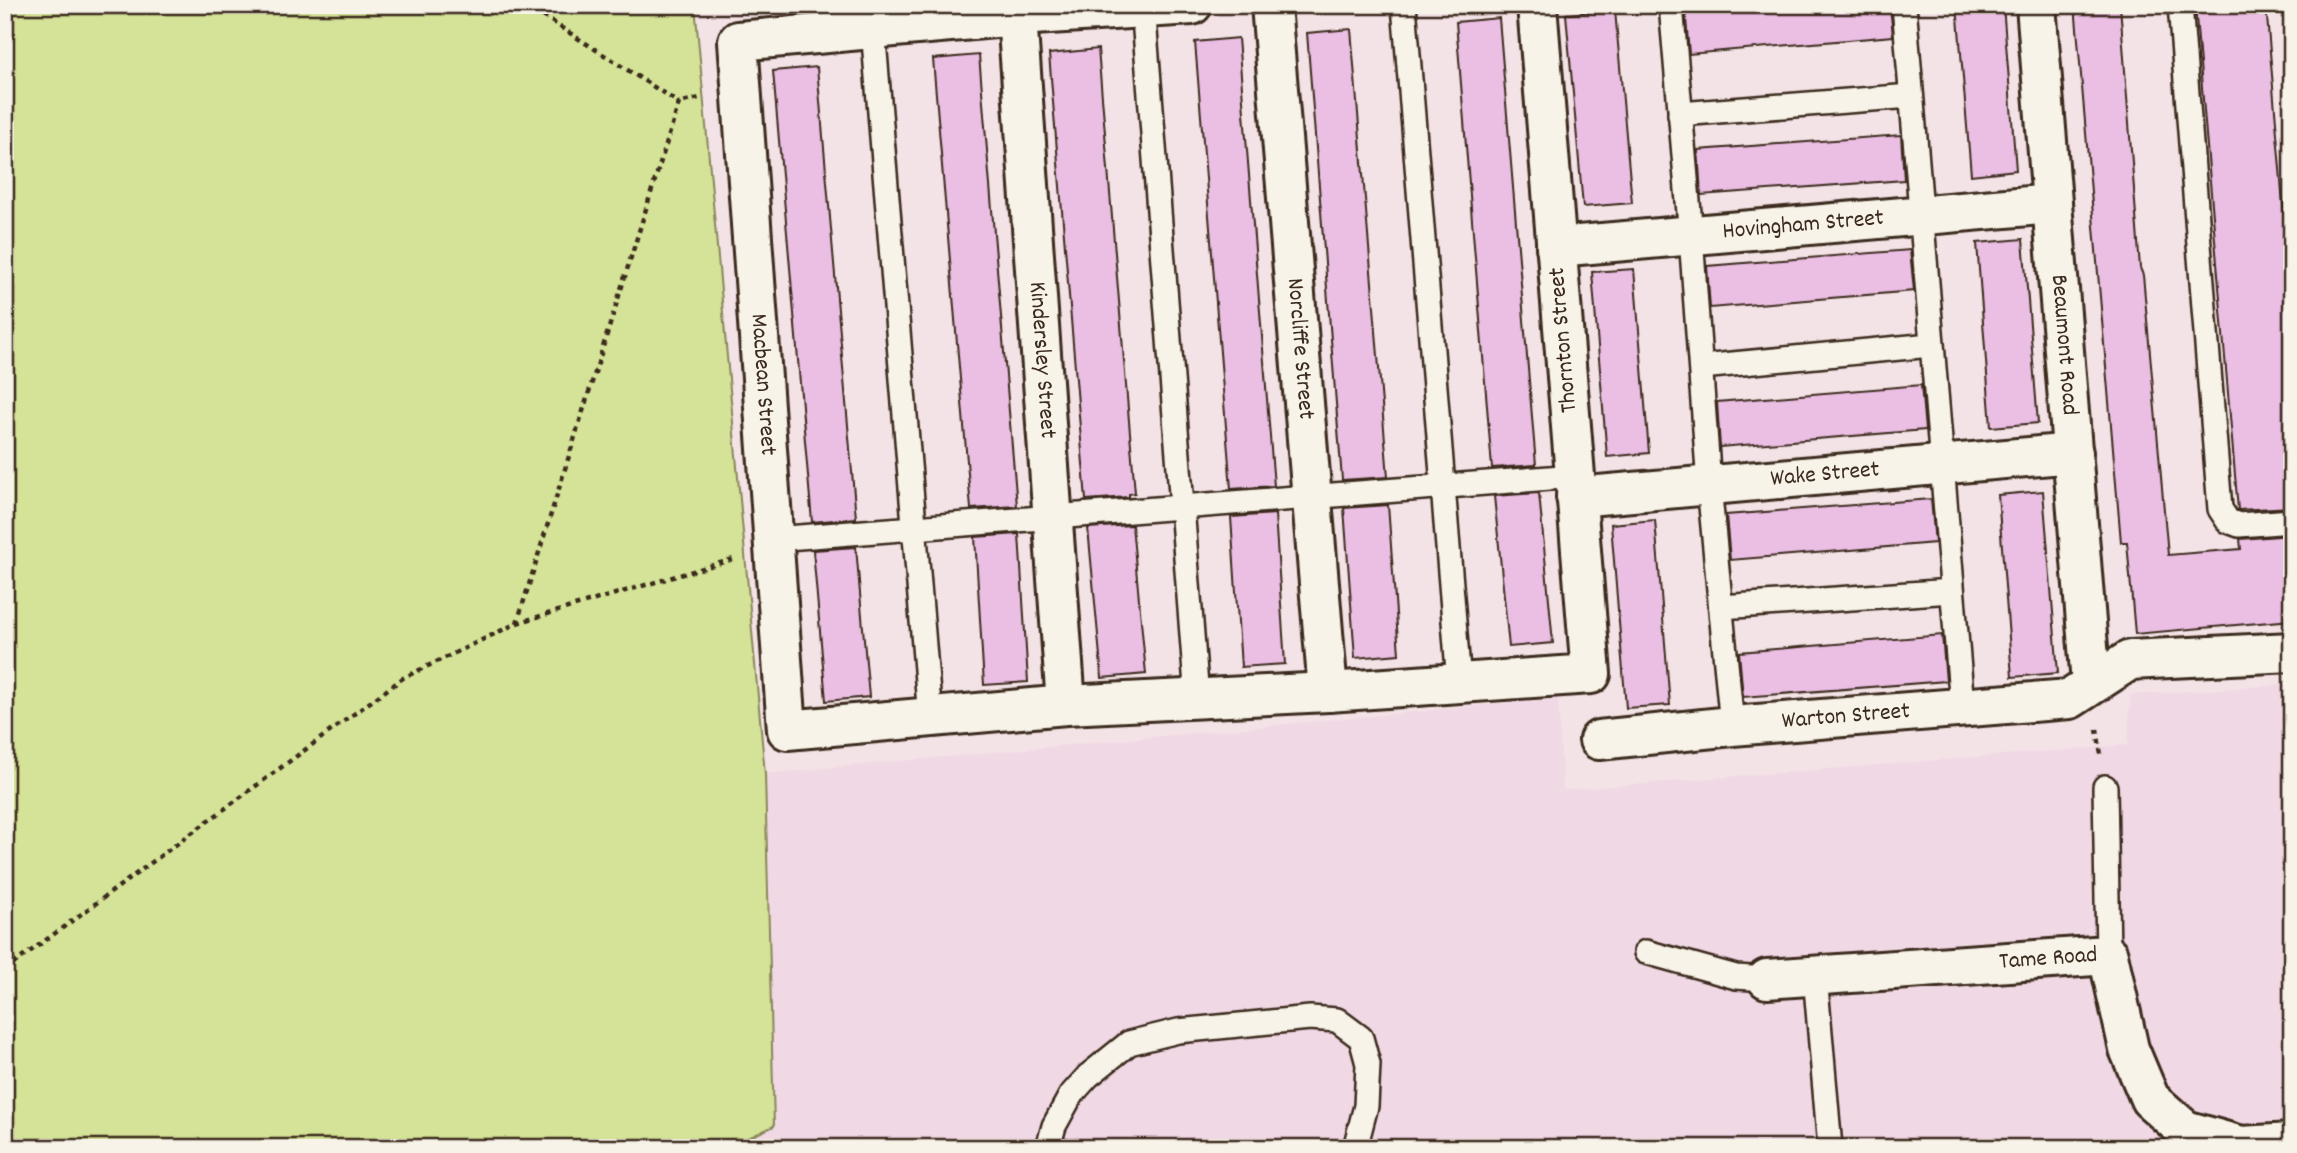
<svg xmlns="http://www.w3.org/2000/svg" width="2297" height="1153" font-family="Dekko,sans-serif">
	<style>
		.built { fill: #f1d8e5 }
		.green { fill: #d4e397; stroke: #88865a; stroke-width: 2 }
		.building { fill: #ebbee3; stroke: #3b2a1e; stroke-width: 2 }
		.lines { fill: none; stroke-linecap: round; stroke-linejoin: round }
		.lane-casing { stroke: #3b2a1e; stroke-width: 28 }
		.street-casing { stroke: #3b2a1e; stroke-width: 44 }
		.path { stroke: #3b2a1e; stroke-width: 4.5; stroke-dasharray: 5 5; stroke-linecap: butt }
		.lane { stroke: #f7f3e8; stroke-width: 23 }
		.street { stroke: #f7f3e8; stroke-width: 38 }
		.labels { text-anchor: middle; dominant-baseline: central; stroke-width: 6; stroke-linejoin: round; paint-order: stroke }
		.street-label { font-size: 24px; fill: #3b2a1e; stroke: #f7f3e8 }
	</style>
	<rect width="100%" height="100%" fill="#f3e3e6"/>
	<filter id="ink" filterUnits="userSpaceOnUse"><feTurbulence type="fractalNoise" baseFrequency=".0143" numOctaves="2"/><feDisplacementMap in="SourceGraphic" scale="14" xChannelSelector="R" yChannelSelector="G"/><feConvolveMatrix kernelMatrix="1 2 1 2 8 2 1 2 1" color-interpolation-filters="sRGB"/></filter>
	<g filter="url(#ink)">
		<g class="built">
			<path d="M 695,5 L 770,5 L 695,10 Z"/>
			<path d="M 2292,684 L 2292,1148 L 727,1148 L 774,1126 L 765,774 L 1558,698 L 1563,790 L 2128,745 L 2130,695 Z"/>
		</g>
		<path class="green" d="M 5,5 L 695,5 L 765,774 L 774,1126 L 727,1148 L 5,1148 Z"/>
		<g class="building">
			<path d="M 1700,5 L 1890,5 L 1893,36 L 1689,54 L 1685,7 Z"/>
			<path d="M 1957,5 L 2003,5 L 2016,170 L 1971,175 Z"/>
			<path d="M 2075,5 L 2120,5 L 2140,268 L 2143,275 L 2168,555 L 2241,549 L 2240,539 L 2292,535 L 2292,620 L 2135,634 L 2127,542 L 2121,542 Z"/>
			<path d="M 2195,5 L 2266,5 L 2292,309 L 2292,507 L 2238,510 Z"/>
			<path d="M 1615,10 L 1632,203 L 1583,207 L 1566,14 Z"/>
			<path d="M 1499,18 L 1536,465 L 1492,468 L 1456,22 Z"/>
			<path d="M 1351,29 L 1388,477 L 1342,480 L 1307,33 Z"/>
			<path d="M 1238,38 L 1274,486 L 1231,489 L 1195,42 Z"/>
			<path d="M 1098,49 L 1135,493 L 1129,494 L 1129,497 L 1086,500 L 1049,54 Z"/>
			<path d="M 979,55 L 1017,506 L 971,509 L 933,59 Z"/>
			<path d="M 817,67 L 856,518 L 812,522 L 773,71 Z"/>
			<path d="M 1901,135 L 1904,180 L 1701,195 L 1698,150 Z"/>
			<path d="M 2023,239 L 2038,423 L 1991,427 L 1977,243 Z"/>
			<path d="M 1910,250 L 1914,291 L 1710,308 L 1707,266 Z"/>
			<path d="M 1634,269 L 1649,453 L 1607,457 L 1592,272 Z"/>
			<path d="M 1921,385 L 1925,430 L 1720,447 L 1717,402 Z"/>
			<path d="M 2043,491 L 2058,673 L 2012,677 L 1998,495 Z"/>
			<path d="M 1539,493 L 1553,643 L 1509,647 L 1494,496 Z"/>
			<path d="M 1931,499 L 1935,543 L 1730,560 L 1726,515 Z"/>
			<path d="M 1388,505 L 1399,654 L 1355,658 L 1344,508 Z"/>
			<path d="M 1275,514 L 1285,664 L 1241,667 L 1231,517 Z"/>
			<path d="M 1655,520 L 1670,705 L 1626,708 L 1611,524 Z"/>
			<path d="M 1132,525 L 1146,674 L 1102,678 L 1088,528 Z"/>
			<path d="M 1019,534 L 1028,682 L 984,685 L 975,537 Z"/>
			<path d="M 856,547 L 869,697 L 826,701 L 813,550 Z"/>
			<path d="M 1942,635 L 1946,681 L 1743,697 L 1739,652 Z"/>
		</g>
		<g class="lines">
			<defs>
				<g id="lane">
					<path d="M 1143,5 L 1197,699"/>
					<path d="M 1404,5 L 1459,683"/>
					<path d="M 1671,5 L 1691,236 L 1709,485 L 1732,726"/>
					<path d="M 1904,5 L 1962,706"/>
					<path d="M 2180,5 L 2220,509 L 2228,521 L 2239,525 L 2292,521"/>
					<path d="M 873,28 L 930,718"/>
					<path d="M 1680,114 L 1911,96"/>
					<path d="M 1701,367 L 1931,345"/>
					<path d="M 774,539 L 1575,476"/>
					<path d="M 1721,607 L 1952,591"/>
					<path d="M 2105,787 L 2108,955"/>
					<path d="M 1646,952 L 1736,977 L 1767,979"/>
					<path d="M 1815,975 L 1830,1148"/>
					<path d="M 1048,1148 L 1054,1126 L 1071,1095 L 1088,1076 L 1129,1043 L 1178,1031 L 1310,1018 L 1337,1020 L 1361,1038 L 1368,1064 L 1366,1106 L 1355,1148"/>
				</g>
				<g id="street">
					<path id="s1" d="M 1192,5 L 1017,16 L 738,41 L 787,730 L 1066,705 L 1328,692 L 1591,674 L 1537,5"/>
					<path id="s2" d="M 1271,5 L 1328,692"/>
					<path id="s3" d="M 2036,5 L 2091,684"/>
					<path id="s4" d="M 1017,16 L 1066,705"/>
					<path id="s5" d="M 1556,247 L 2052,204"/>
					<path id="s6" d="M 1576,497 L 2073,453"/>
					<path id="s7" d="M 1599,740 L 1732,726 L 2070,699 L 2130,660 L 2292,652"/>
					<path id="s8" d="M 1767,979 L 2108,955 L 2129,1049 L 2150,1099 L 2185,1130 L 2241,1146 L 2292,1143"/>
				</g>
			</defs>
			<use href="#lane" class="lane-casing"/>
			<use href="#street" class="street-casing"/>
			<g class="path">
				<path d="M 526,5 L 679,103"/>
				<path d="M 517,623 L 737,558"/>
				<path d="M 2097,729 L 2101,755"/>
				<path d="M 5,970 L 403,678 L 517,623 L 679,103 L 703,97"/>
			</g>
			<use href="#lane" class="lane"/>
			<use href="#street" class="street"/>
		</g>
	</g>
	<g class="labels">
		<g class="street-label">
			<text stroke="none"><textPath href="#s5" startOffset="248">Hovingham Street</textPath></text>
			<text transform="translate(1564 340) rotate(-95)">Thornton Street</text>
			<text stroke="none"><textPath href="#s3" startOffset="341">Beaumont Road</textPath></text>
			<text stroke="none"><textPath href="#s2" startOffset="345">Norcliffe Street</textPath></text>
			<text stroke="none"><textPath href="#s4" startOffset="345">Kindersley Street</textPath></text>
			<text stroke="none"><textPath href="#s1" startOffset="800">Macbean Street</textPath></text>
			<text stroke="none"><textPath href="#s6" startOffset="250">Wake Street</textPath></text>
			<text stroke="none"><textPath href="#s7" startOffset="248">Warton Street</textPath></text>
			<text stroke="none"><textPath href="#s8" startOffset="282">Tame Road</textPath></text>
		</g>
	</g>
	<rect width="2297" height="1153" fill="none" stroke="#f7f3e8" stroke-width="28"/>
	<rect x="14" y="14" width="2269" height="1125" fill="none" stroke="#3b2a1e" stroke-width="2.5" filter="url(#ink)"/>
</svg>
